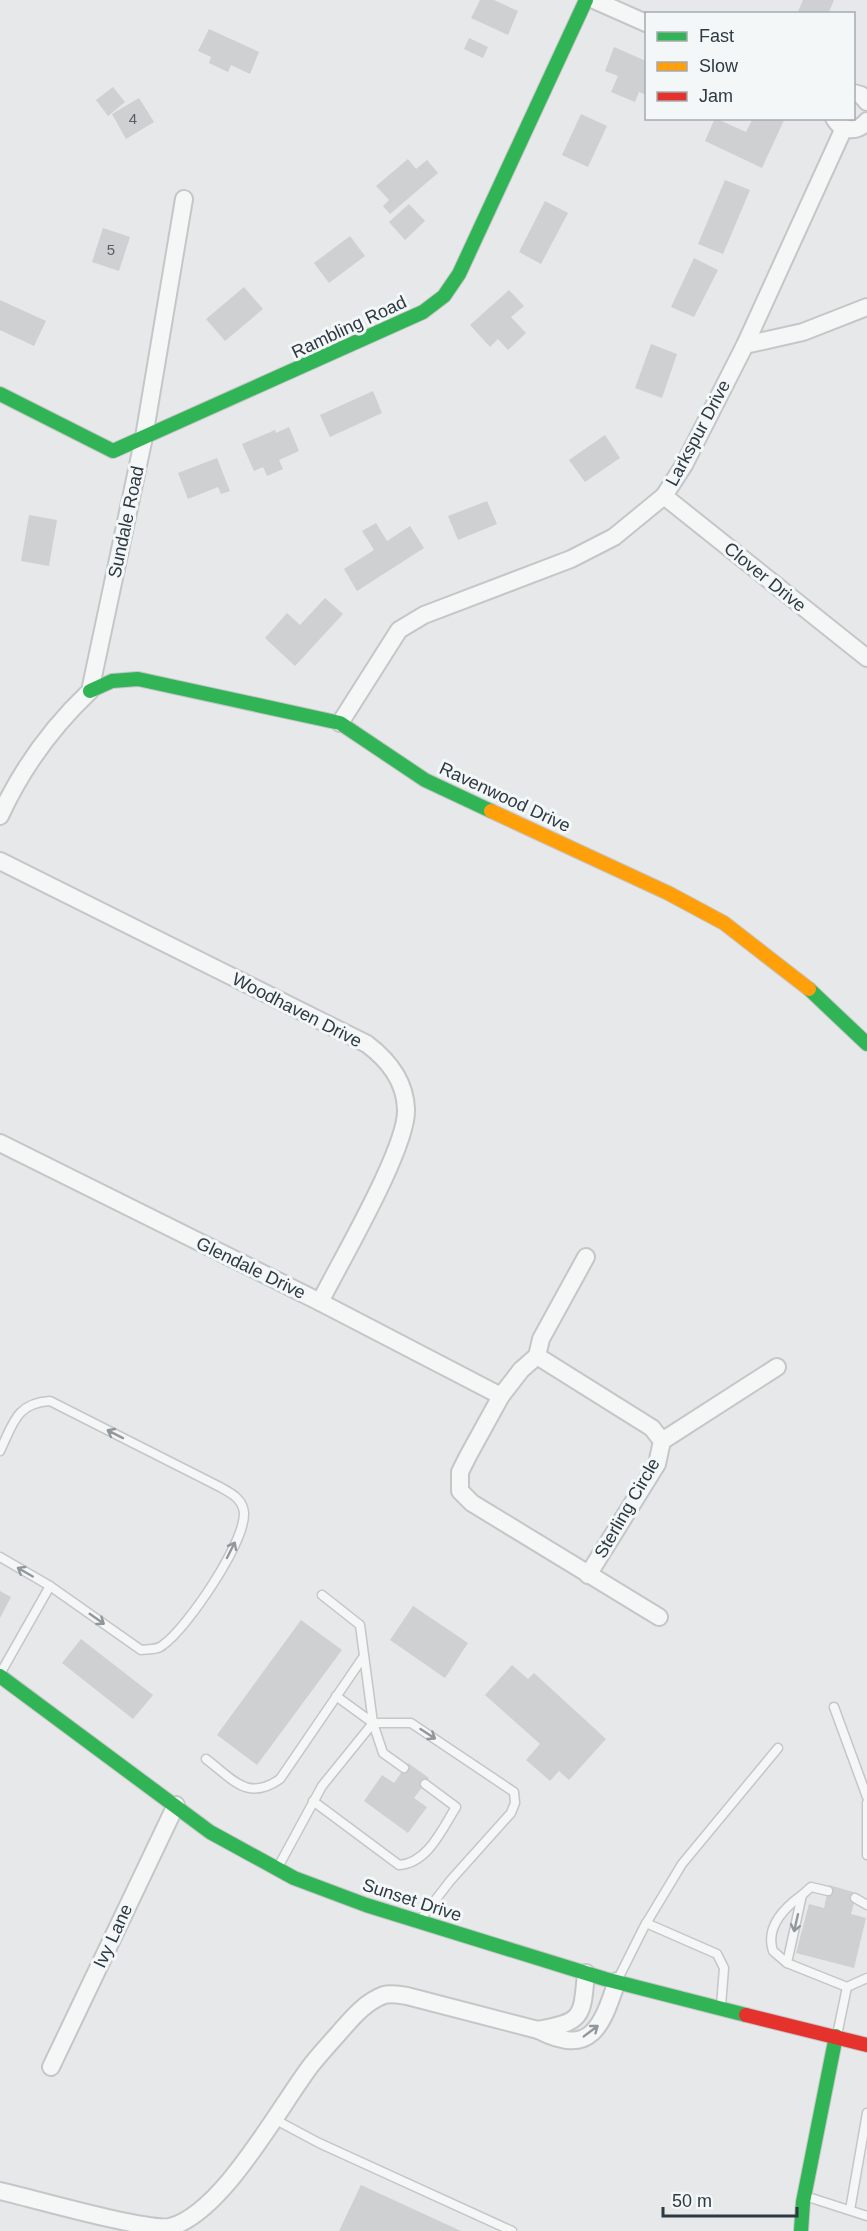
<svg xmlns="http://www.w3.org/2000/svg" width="867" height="2231" font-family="Arial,sans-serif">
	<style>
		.building { fill: #ced0d2 }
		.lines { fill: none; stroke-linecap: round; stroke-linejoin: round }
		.lane-casing { stroke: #c4c6c8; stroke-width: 11 }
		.street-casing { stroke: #c4c6c8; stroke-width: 20 }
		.fast-casing { stroke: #c4c6c8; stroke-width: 16 }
		.slow-casing { stroke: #c4c6c8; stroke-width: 16 }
		.jam-casing { stroke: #c4c6c8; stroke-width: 16 }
		.lane { stroke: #f5f6f6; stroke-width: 8 }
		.street { stroke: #f5f6f6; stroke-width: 16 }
		.fast { stroke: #30b455; stroke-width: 14 }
		.slow { stroke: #ff9f0a; stroke-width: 14 }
		.jam { stroke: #e5322d; stroke-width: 14 }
		.oneway { stroke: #91989c }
		.labels { text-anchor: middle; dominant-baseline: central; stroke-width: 6; stroke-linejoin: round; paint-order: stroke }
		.number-label { font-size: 15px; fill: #566067 }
		.street-label { font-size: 18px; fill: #2d3a42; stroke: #f4f7f8 }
	</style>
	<rect width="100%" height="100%" fill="#e6e8ea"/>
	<g class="building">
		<path d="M 480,0 L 494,0 L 518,11 L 508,35 L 471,18 Z"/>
		<path d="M 803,0 L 834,0 L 828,14 L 797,14 Z"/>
		<path d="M 209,29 L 259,52 L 250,74 L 231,65 L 228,72 L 209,63 L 211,57 L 198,51 Z"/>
		<path d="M 469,38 L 488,47 L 483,58 L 464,49 Z"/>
		<path d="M 614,47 L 646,61 L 646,95 L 639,92 L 635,102 L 611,92 L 618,76 L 605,71 Z"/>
		<path d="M 113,87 L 125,102 L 108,116 L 96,100 Z"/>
		<path d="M 139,98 L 154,122 L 126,139 L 112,114 Z"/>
		<path d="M 581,114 L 607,126 L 588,167 L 562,155 Z"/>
		<path d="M 715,118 L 746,132 L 753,118 L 785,118 L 762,168 L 705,141 Z"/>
		<path d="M 408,159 L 416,169 L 427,160 L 438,173 L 390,214 L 383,206 L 389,200 L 376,186 Z"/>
		<path d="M 725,180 L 750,190 L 723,254 L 698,244 Z"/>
		<path d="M 545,201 L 568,213 L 541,264 L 519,252 Z"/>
		<path d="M 409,204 L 425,221 L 405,240 L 389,222 Z"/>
		<path d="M 103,228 L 130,237 L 119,271 L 92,262 Z"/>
		<path d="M 350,236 L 365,256 L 329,283 L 314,263 Z"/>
		<path d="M 694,258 L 718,270 L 694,317 L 671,307 Z"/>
		<path d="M 244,287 L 263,309 L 225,341 L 206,319 Z"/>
		<path d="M 509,290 L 524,306 L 511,317 L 526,333 L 508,350 L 498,339 L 490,347 L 470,325 Z"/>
		<path d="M 0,300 L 46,321 L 34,346 L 0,330 Z"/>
		<path d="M 651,344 L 677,354 L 662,398 L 635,388 Z"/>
		<path d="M 373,391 L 382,413 L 330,437 L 320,415 Z"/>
		<path d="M 289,427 L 299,451 L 279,460 L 283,469 L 267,476 L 263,467 L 254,471 L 242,444 L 275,430 L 276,433 Z"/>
		<path d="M 605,435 L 620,458 L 585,482 L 569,460 Z"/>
		<path d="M 217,458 L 230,491 L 221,494 L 218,487 L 188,499 L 178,473 Z"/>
		<path d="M 487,501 L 497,524 L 458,540 L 448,516 Z"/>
		<path d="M 29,515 L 57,520 L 49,566 L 21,561 Z"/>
		<path d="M 376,523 L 387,541 L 410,526 L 424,548 L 357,591 L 344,569 L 374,550 L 362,531 Z"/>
		<path d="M 325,598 L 343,614 L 295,666 L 265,638 L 287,613 L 300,625 Z"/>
		<path d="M 0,1591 L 11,1597 L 0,1618 Z"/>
		<path d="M 413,1606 L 468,1643 L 445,1678 L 390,1640 Z"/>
		<path d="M 301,1620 L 342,1650 L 257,1765 L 217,1735 Z"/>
		<path d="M 81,1639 L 153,1695 L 133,1719 L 62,1663 Z"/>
		<path d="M 512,1665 L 528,1679 L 534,1673 L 606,1739 L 569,1780 L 559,1771 L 550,1781 L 526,1760 L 540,1744 L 485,1695 Z"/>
		<path d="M 408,1763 L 429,1778 L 414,1798 L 427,1807 L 408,1833 L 364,1801 L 382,1775 L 394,1783 Z"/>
		<path d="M 829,1885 L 857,1893 L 851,1914 L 866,1918 L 854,1968 L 796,1953 L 809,1904 L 824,1908 Z"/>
		<path d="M 361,2185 L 461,2231 L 339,2231 Z"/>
	</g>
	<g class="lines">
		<defs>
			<g id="lane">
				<path d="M 0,1451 C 13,1424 16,1403 50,1401 L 220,1487 C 231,1493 243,1499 244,1513 C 245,1543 187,1628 163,1645 C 158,1650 148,1649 141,1650 L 50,1586 L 0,1557"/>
				<path d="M 322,1595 L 360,1625 L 373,1723 L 383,1753 L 404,1768"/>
				<path d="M 0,1674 L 50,1586"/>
				<path d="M 336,1696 L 373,1723 L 411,1723 L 514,1792 L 515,1803 L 511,1813 L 450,1881 L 420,1920"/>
				<path d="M 834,1707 L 867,1797"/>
				<path d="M 206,1759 C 233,1779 247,1802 280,1779 L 364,1656"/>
				<path d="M 313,1801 L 399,1865 C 428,1863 442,1829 456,1807 L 425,1784"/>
				<path d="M 867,1803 L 867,1855"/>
				<path d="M 277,1869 L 322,1786 L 373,1723"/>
				<path d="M 828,1891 L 811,1887 L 802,1895 L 787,1963 L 847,1987 L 867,1978"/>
				<path d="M 855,1898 L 867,1905"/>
				<path d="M 646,1923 L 717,1954 L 724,1968 L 721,2006"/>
				<path d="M 787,1963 L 773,1951 C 765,1927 784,1908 802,1895"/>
				<path d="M 617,1981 L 644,1927 L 682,1864 L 778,1748"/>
				<path d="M 837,2035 L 847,1987"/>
				<path d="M 274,2119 L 319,2143 L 512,2231"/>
				<path d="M 805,2196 L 867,2216"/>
				<path d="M 850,2210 L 867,2113"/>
			</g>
			<g id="street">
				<path d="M 594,0 L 646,23"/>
				<path d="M 854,93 L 861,95 L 867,102"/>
				<path d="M 834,118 C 842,132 857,133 867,121"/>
				<path d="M 745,345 L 803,332 L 867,307"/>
				<path d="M 664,496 L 867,658"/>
				<path d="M 340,723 L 399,630 L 424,615 L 571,559 L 614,537 L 664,496 L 684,465 L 745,345 L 844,128"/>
				<path d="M 0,816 C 22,768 52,727 90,691 L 144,437 L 184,199"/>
				<path d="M 0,861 L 367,1044 C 388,1060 405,1080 406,1109 C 408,1147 340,1262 320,1302"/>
				<path d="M 0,1143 L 320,1302 L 501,1396"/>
				<path d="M 586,1257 L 541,1339 L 537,1356 L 521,1370 L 501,1396 L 468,1456 L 460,1472 L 460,1491 L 472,1503 L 659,1617"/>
				<path d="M 537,1356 L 652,1428 L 662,1441 L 657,1464 L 588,1575"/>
				<path d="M 662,1441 L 777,1367"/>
				<path d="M 538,2030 C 584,2022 582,2016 586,1973"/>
				<path d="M 51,2067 L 176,1805"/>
				<path d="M 0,2191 C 31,2198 145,2231 170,2227 C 223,2213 279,2107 312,2064 C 321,2053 330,2043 339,2033 C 352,2018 365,2002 384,1995 C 391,1993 400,1995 407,1996 L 538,2030 C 591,2058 602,2026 617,1981"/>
			</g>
			<g id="fast">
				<path d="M 0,394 L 113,451 L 423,312 L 444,296 L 459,274 L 586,0"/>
				<path d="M 90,691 L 112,681 L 138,679 L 340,723 L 425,780 L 491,811"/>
				<path d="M 809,989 L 867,1044"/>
				<path d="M 0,1676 L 210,1832 L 294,1878 L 366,1905 L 605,1979 L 746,2015"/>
				<path d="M 801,2231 L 803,2202 L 836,2036"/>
			</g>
			<path id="slow" d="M 491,811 L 668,893 L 724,923 L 809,989"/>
			<path id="jam" d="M 746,2015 L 867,2045"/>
		</defs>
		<use href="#lane" class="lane-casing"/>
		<use href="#street" class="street-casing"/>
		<use href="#fast" class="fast-casing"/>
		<use href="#slow" class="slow-casing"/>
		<use href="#jam" class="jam-casing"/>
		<use href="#lane" class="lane"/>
		<use href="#street" class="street"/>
		<use href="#fast" class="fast"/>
		<use href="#slow" class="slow"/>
		<use href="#jam" class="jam"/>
	</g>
	<defs><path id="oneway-shaft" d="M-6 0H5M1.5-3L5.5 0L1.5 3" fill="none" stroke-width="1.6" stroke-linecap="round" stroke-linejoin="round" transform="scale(1.5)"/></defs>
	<g class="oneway">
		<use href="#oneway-shaft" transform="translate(115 1434) rotate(-153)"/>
		<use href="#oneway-shaft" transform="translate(231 1550) rotate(-63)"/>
		<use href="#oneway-shaft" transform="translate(25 1572) rotate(-150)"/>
		<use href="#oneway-shaft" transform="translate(97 1619) rotate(35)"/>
		<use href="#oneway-shaft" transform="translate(428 1734) rotate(33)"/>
		<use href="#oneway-shaft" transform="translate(796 1923) rotate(103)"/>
		<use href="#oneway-shaft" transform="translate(591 2031) rotate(-37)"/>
	</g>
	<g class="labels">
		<g class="number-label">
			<text x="133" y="118">4</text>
			<text x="111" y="249">5</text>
		</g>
		<g class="street-label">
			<text transform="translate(349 327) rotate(-25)">Rambling Road</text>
			<text transform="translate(698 433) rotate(-62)">Larkspur Drive</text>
			<text transform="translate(126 522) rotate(-78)">Sundale Road</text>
			<text transform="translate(765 577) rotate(39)">Clover Drive</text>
			<text transform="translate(505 797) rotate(25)">Ravenwood Drive</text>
			<text transform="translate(297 1010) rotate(27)">Woodhaven Drive</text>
			<text transform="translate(251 1268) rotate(26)">Glendale Drive</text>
			<text transform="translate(627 1508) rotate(-60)">Sterling Circle</text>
			<text transform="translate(412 1900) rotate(18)">Sunset Drive</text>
			<text transform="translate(113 1936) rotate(-65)">Ivy Lane</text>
		</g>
	</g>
	<rect x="645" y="12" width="210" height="108" fill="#f4f7f8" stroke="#a4abaf" stroke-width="1.5"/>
	<rect x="657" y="32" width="30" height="9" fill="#30b455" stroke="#a4abaf" stroke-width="1.5"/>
	<text x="699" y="42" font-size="18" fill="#2d3a42">Fast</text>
	<rect x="657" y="62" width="30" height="9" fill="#ff9f0a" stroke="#a4abaf" stroke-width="1.5"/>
	<text x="699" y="72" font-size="18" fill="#2d3a42">Slow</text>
	<rect x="657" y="92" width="30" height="9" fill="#e5322d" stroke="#a4abaf" stroke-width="1.5"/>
	<text x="699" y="102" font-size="18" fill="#2d3a42">Jam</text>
	<path d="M663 2207v9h134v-9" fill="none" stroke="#2d3a42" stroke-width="3"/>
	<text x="672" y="2207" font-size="18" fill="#2d3a42" stroke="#f4f7f8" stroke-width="4.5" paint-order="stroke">50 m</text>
</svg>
